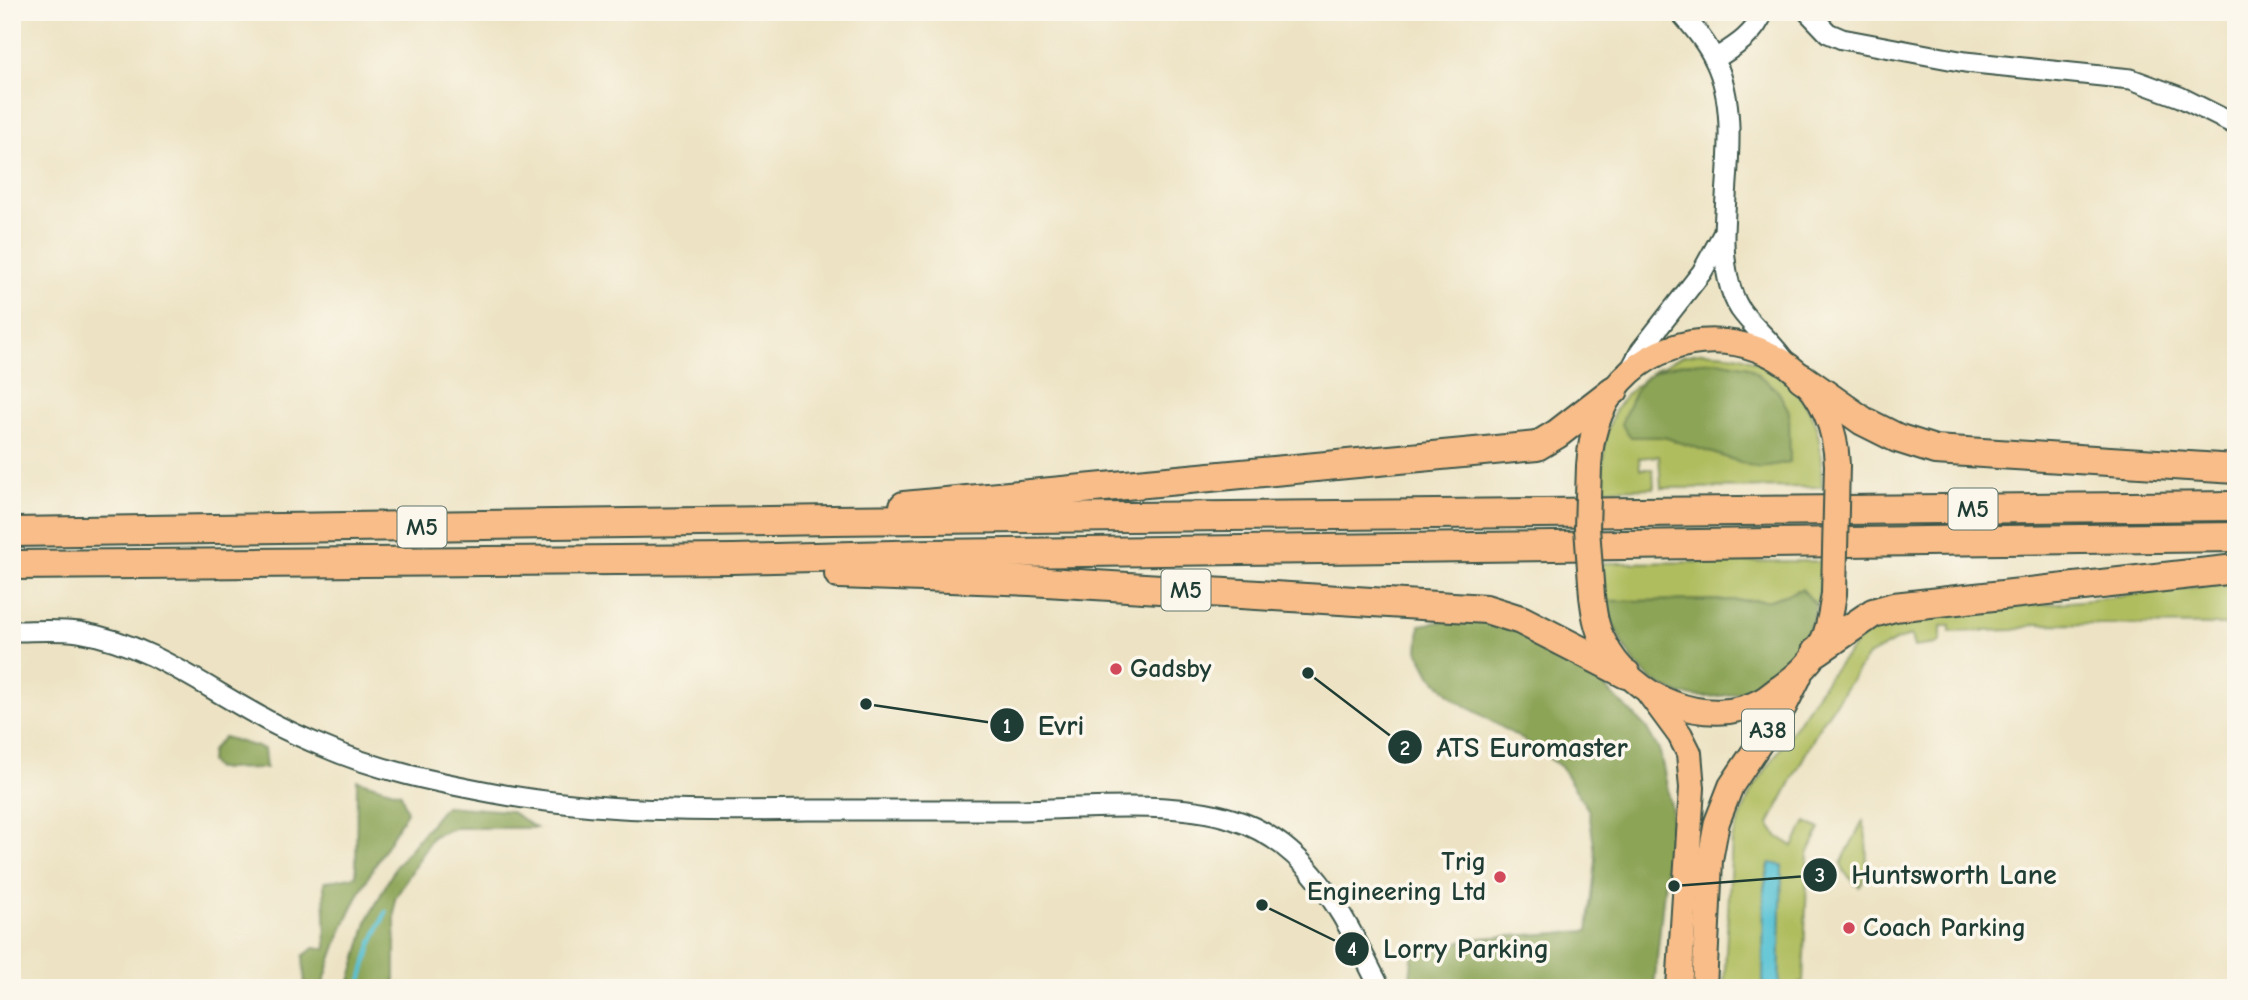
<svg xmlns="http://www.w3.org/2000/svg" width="2248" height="1000" font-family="'Comic Neue',sans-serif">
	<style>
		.green { fill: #b0bd5f; stroke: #687d4a; stroke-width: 2 }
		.forest { fill: #8ca456; stroke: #567045; stroke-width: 2 }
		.water { fill: #58c2d4; stroke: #3c8084; stroke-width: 2 }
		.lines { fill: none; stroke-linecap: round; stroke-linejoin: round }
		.stream { stroke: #58c2d4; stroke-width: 4.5 }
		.minor-casing { stroke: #3e564a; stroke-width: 23 }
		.major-casing { stroke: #3e564a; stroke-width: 28 }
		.highway-casing { stroke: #3e564a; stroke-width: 32 }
		.minor { stroke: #fff; stroke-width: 19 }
		.major { stroke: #f8bd89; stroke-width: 24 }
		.highway { stroke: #f8bd89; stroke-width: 28 }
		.major-bridge-casing { stroke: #3e564a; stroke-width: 28; stroke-linecap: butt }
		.major-bridge { stroke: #f8bd89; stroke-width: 24 }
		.poi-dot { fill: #d1495b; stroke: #fbf7ec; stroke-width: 2.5 }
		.labels { text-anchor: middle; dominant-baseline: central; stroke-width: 7; stroke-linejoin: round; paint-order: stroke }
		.shield { fill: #fbf7ec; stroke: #61756b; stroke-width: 2 }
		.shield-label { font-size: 24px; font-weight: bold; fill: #1f3d34 }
		.poi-label { font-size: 26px; font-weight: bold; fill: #1f3d34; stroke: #fbf7ec; text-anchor: start }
		.leader { fill: none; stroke: #1f3d34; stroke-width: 2.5 }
		.callout-dot { fill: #1f3d34; stroke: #fbf7ec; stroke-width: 2.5 }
		.mark-label { font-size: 21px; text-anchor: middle; font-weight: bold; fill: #fff }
		.callout-label { font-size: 28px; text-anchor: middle; font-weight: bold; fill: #1f3d34; stroke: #fbf7ec; stroke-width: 7; stroke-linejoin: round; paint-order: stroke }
	</style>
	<rect width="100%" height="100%" fill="#fbf7ec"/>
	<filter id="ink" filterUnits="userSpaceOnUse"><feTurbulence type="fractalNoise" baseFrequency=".0143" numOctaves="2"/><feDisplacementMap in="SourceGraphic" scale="14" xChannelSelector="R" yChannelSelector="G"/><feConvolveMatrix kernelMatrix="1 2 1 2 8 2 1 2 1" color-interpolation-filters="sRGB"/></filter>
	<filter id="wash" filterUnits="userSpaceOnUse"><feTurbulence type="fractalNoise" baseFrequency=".00686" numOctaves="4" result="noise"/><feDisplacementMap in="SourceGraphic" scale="28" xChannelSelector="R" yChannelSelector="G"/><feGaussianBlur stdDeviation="1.57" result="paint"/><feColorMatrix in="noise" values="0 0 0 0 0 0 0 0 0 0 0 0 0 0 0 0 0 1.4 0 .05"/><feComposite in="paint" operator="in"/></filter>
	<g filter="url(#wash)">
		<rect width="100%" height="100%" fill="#ede3c4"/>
		<g class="green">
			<path d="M 1704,352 C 1718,354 1734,353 1747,358 C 1783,371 1812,400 1819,439 C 1822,454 1821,471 1822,487 L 1661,488 L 1659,456 L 1639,458 L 1640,469 L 1653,469 L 1654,488 L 1602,489 C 1603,459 1603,423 1623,399 C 1630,391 1639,384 1647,376 L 1632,399 L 1631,437 L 1664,437 L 1758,468 L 1680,364 L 1650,373 L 1682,356 Z"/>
			<path d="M 1823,561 L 1817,606 L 1801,590 L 1770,600 L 1606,601 L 1602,563 Z"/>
			<path d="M 2236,582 L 2236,625 L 2038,624 L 2014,630 L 1950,632 L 1950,626 L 1941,626 L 1941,640 L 1937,644 L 1914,647 L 1911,636 L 1897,640 L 1868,656 L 1821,724 L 1769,824 L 1778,837 L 1793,846 L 1806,822 L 1820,829 L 1808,854 L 1803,982 L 1799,983 L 1796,988 L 1779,988 L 1782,866 L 1769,864 L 1764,888 L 1763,988 L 1724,988 L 1732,839 L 1751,792 L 1829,676 L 1864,634 L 1925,615 L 2091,600 Z"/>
			<path d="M 1863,821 C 1867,835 1870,878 1859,887 L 1845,873 L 1841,863 Z"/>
		</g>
		<g class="forest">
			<path d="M 1718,361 L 1749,367 L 1778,391 L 1789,411 L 1790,462 L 1758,468 L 1664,437 L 1631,437 L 1621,424 C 1627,411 1636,384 1648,376 C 1668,362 1695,363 1718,361 Z"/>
			<path d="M 1802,589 L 1817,606 C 1811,626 1804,648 1789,664 C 1773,682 1751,690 1728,695 C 1658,707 1623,663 1606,601 L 1770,600 Z"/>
			<path d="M 1465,617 L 1540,637 L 1600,682 L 1646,727 L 1660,752 L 1672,811 L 1654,988 L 1409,988 L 1413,950 L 1481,938 L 1588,931 L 1596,860 L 1589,811 L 1561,767 L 1535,747 L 1454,699 L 1430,675 L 1418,651 L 1420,625 Z"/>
			<path d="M 224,737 L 264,749 L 266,768 L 216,769 L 210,762 L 211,751 Z"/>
			<path d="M 357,780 L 401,793 L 407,812 C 370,872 341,919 322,988 L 305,988 L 303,956 L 314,948 L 326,948 L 324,882 L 356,876 Z"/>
			<path d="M 445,806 L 510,811 L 536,828 L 454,828 L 433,836 L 395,899 L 395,988 L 348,988 L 368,919 L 396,866 Z"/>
		</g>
		<path class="water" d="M 1770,863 L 1782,865 L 1779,988 L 1763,988 L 1764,888 Z"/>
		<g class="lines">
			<path class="stream" d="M 359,988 L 371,945 L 386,912"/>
		</g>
	</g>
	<g filter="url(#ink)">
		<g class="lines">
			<defs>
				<g id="minor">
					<path d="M 1680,12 C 1693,27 1707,43 1715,61 C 1741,114 1723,187 1724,244 C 1725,267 1728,290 1740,309 C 1754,329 1774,343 1787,364"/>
					<path d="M 1808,12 L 1828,33 L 1842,39 L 1965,62 L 2131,79 L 2180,97 L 2236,125"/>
					<path d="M 1715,59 C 1734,47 1755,35 1763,12"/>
					<path d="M 1628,374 L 1641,350 L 1702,272 L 1723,234"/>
					<path d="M 12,631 C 34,631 58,629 79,632 C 147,643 202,685 261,717 C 280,728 301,737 322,746 C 376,770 436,782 494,793 C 597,812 703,812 807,810 C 877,810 947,810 1016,810 C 1079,809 1173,800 1232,819 C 1311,843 1346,920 1380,988"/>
				</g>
				<g id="major">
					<path d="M 1589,466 C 1597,298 1831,302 1837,465"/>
					<path d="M 1592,596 C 1594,612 1596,628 1604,642 C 1630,697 1707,731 1763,700 C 1769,696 1775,691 1781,687 C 1799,674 1813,661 1823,640 C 1830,626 1831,610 1834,594"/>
					<path d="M 1649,693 L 1680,735 L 1689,753 L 1692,788 L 1679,988"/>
					<path d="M 1704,988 L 1710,860 L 1717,822 L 1731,786 L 1784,707 L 1799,677"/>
				</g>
				<g id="highway">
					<path d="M 1802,378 L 1863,421 L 1897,438 L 1935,450 L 2236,469"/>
					<path d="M 904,506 L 1537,446 L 1557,434 L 1614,390"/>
					<path d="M 12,532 L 832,520 L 2236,506"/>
					<path d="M 12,565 L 733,559 L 932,554 L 2236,537"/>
					<path d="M 839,574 L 1030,581 L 1486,609 L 1521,620 L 1626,674"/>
					<path d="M 1816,652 L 1873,613 L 1894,607 L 2236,569"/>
				</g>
			</defs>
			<use href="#minor" class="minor-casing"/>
			<use href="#major" class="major-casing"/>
			<use href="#highway" class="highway-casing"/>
			<use href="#minor" class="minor"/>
			<use href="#major" class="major"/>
			<use href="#highway" class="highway"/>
			<defs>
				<g id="major-bridge">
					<path d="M 1589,466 L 1587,528 L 1592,596"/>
					<path d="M 1834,594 L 1837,465"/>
				</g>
			</defs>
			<use href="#major-bridge" class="major-bridge-casing"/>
			<use href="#major-bridge" class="major-bridge"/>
		</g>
	</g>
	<g class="poi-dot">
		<circle cx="1116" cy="669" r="7"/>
		<circle cx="1500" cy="877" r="7"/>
		<circle cx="1849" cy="928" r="7"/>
	</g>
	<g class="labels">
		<g class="shield">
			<rect x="1948.5" y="488.5" width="49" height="41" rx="5"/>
			<rect x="397.5" y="506.5" width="49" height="41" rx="5"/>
			<rect x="1161.5" y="569.5" width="49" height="41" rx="5"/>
			<rect x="1742" y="709.5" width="52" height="41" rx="5"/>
		</g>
		<g class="shield-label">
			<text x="1973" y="509">M5</text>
			<text x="422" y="527">M5</text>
			<text x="1186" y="590">M5</text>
			<text x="1768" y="730">A38</text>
		</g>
		<g class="poi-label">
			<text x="1130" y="669">Gadsby</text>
			<text x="1486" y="862" text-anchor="end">Trig<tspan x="1486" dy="30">Engineering Ltd</tspan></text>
			<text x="1863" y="928">Coach Parking</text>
		</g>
	</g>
	<path class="leader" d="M866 704L1007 725M1308 673L1405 747M1674 886L1820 875M1262 905L1352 949"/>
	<g class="callout-dot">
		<circle cx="866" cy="704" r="7"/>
		<circle cx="1308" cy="673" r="7"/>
		<circle cx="1674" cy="886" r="7"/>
		<circle cx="1262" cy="905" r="7"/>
		<circle cx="1007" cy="725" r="18"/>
		<circle cx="1405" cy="747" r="18"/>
		<circle cx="1820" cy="875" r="18"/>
		<circle cx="1352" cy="949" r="18"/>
	</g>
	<g class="mark-label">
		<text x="1007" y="733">1</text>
		<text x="1405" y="755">2</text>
		<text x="1820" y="882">3</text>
		<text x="1352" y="956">4</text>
	</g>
	<g class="callout-label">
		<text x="1061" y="735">Evri</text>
		<text x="1532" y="757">ATS Euromaster</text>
		<text x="1954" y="884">Huntsworth Lane</text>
		<text x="1466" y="958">Lorry Parking</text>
	</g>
	<rect width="2248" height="1000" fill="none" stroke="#fbf7ec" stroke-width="42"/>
</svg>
